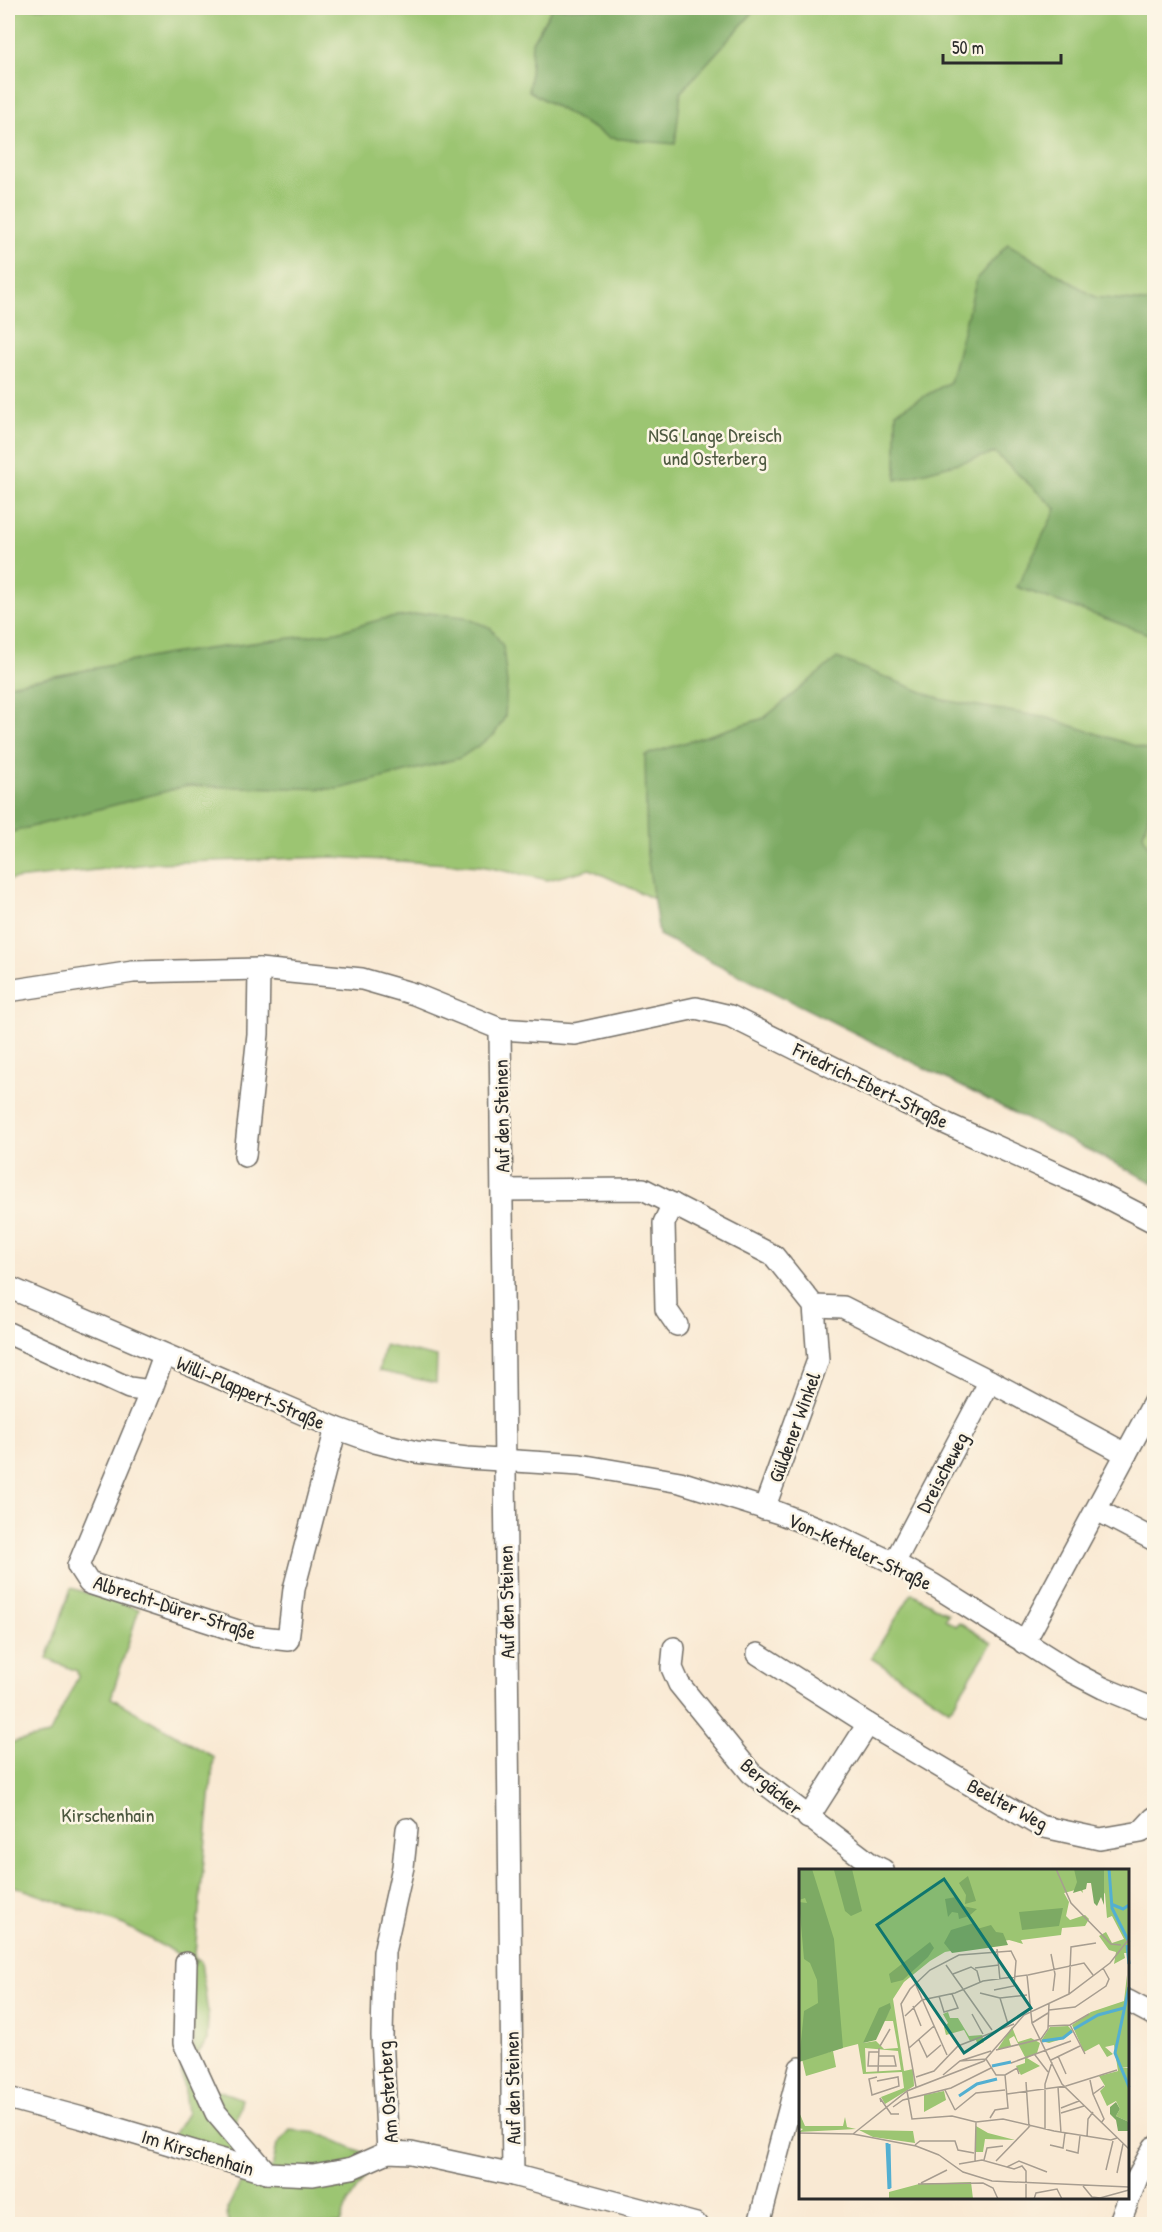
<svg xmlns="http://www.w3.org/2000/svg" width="1162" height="2232" font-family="'Patrick Hand',sans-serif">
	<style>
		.green { fill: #9cc572; stroke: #64784e; stroke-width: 1.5 }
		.forest { fill: #7daa64; stroke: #546a48; stroke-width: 1.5 }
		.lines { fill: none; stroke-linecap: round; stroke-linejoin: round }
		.minor-casing { stroke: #736e66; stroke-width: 24 }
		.minor { stroke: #fff; stroke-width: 21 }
		.labels { text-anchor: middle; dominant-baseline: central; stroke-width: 5; stroke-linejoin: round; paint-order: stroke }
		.park-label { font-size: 20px; fill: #4d5940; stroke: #fcf5e5 }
		.street-label { font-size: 20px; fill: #2b2b2b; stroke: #fcf5e5 }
		.inset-river { fill: none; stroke: #53afd1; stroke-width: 3 }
		.inset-road { fill: none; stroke: #a79d90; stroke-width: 1.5 }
		.view { fill: #0f766e; fill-opacity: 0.15; stroke: #0f766e; stroke-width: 3 }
		.inset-edge { fill: none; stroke: #2b2b2b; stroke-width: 3 }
	</style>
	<rect width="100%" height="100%" fill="#fcf5e5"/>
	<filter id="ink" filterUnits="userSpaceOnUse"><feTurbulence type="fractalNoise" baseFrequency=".0167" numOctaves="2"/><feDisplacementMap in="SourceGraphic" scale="12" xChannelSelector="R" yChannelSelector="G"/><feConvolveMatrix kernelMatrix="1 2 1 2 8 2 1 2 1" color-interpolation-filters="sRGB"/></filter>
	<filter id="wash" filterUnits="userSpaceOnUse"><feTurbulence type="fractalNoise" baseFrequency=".008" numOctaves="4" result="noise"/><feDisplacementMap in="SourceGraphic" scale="24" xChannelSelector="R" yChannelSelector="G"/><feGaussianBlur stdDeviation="1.35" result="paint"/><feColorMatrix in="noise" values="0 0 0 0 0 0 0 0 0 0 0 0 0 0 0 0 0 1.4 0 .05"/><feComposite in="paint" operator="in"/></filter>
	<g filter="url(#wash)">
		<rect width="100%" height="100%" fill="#f9e9d3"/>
		<g class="green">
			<path d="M 8,8 L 1154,8 L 1154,1122 L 754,946 L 590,869 L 548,880 L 481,866 L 333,857 L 157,863 L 8,880 Z"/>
			<path d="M 384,1345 L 437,1357 L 436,1383 L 379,1371 Z"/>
			<path d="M 71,1588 L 139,1609 L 111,1698 L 214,1757 L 194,1963 L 124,1925 L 8,1884 L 8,1743 L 49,1735 L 78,1677 L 77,1671 L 47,1659 Z"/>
			<path d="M 912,1593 L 948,1614 L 945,1619 L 955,1626 L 959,1622 L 992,1643 L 950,1710 L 871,1658 Z"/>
			<path d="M 196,1959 L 201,1962 L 208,2014 L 207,2040 L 195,2058 L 188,1962 L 195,1965 Z"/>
			<path d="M 183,2050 L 257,2166 L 170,2140 L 187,2113 L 181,2069 Z"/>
			<path d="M 212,2088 L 242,2099 L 234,2130 Z"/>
			<path d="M 290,2130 L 319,2133 L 364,2153 L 371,2168 L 348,2203 L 340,2224 L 228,2224 L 227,2209 L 245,2175 L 272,2168 L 277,2145 Z"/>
		</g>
		<g class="forest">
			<path d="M 552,8 L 757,8 L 681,92 L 675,144 L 610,138 L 529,91 L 532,42 Z"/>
			<path d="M 1008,244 L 1095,297 L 1154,303 L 1154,636 L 1017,587 L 1056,509 L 995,453 L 896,480 L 896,412 L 950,382 L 977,278 Z"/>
			<path d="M 429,613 L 464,617 L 491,628 L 503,646 L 507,684 L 505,717 L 494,735 L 460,758 L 339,789 L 186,786 L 8,833 L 8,685 L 169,654 L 337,632 L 382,619 Z"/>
			<path d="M 837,658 L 943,700 L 1048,718 L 1154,752 L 1154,794 L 1143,835 L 1154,859 L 1154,1183 L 659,935 L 647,855 L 645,755 L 764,718 Z"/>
		</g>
	</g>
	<g filter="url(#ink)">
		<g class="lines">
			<defs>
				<g id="minor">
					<path d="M 8,991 L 133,972 L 259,969 L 362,979 L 414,994 L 500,1029 L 575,1034 L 696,1008 L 730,1016 L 947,1124 L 1088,1188 L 1154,1222"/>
					<path d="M 500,1029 L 513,2175"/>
					<path d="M 245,1156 L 258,1034 L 259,969"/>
					<path d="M 502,1190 L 643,1189 L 774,1256 L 814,1306 L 818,1360 L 764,1509"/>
					<path d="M 673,1204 L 664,1223 L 666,1309 L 677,1325"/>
					<path d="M 8,1287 L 336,1428 L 375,1442 L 416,1452 L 467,1458 L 580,1465 L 680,1482 L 779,1513 L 833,1534 L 894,1563 L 932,1584 L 1072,1672 L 1103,1688 L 1154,1709"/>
					<path d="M 814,1306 L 843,1307 L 990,1381 L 1126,1454"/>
					<path d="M 8,1333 L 129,1388 L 151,1391"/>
					<path d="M 164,1355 L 151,1391 L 78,1566 L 89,1583 L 253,1636 L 288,1640 L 294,1589 L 336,1428"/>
					<path d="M 1097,1510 L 1154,1540"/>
					<path d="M 894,1563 L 990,1381"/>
					<path d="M 1024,1643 L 1154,1402"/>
					<path d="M 674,1648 L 672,1668 L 679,1684 L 751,1773 L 871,1864 L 883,1870"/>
					<path d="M 758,1654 L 868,1724 L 808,1818"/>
					<path d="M 868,1724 L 1040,1826 L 1100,1839 L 1141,1832 L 1154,1818"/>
					<path d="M 186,1963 L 184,2043 L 216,2113 L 267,2173"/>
					<path d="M 1128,2001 L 1154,2015"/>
					<path d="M 8,2098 L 82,2118 L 267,2173 L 313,2175 L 352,2168 L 388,2152 L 411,2153 L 513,2175 L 696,2224"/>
					<path d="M 388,2152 L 382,2036 L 384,1952 L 403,1867 L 407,1829"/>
					<path d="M 759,2224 L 800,2068"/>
					<path d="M 1119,2224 L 1137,2178 L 1154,2147"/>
				</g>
			</defs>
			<use href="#minor" class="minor-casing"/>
			<use href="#minor" class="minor"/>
		</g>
	</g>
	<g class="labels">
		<g class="park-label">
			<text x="715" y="434">NSG Lange Dreisch<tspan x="715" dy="23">und Osterberg</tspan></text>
			<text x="108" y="1814">Kirschenhain</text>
		</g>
		<g class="street-label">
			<text transform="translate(871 1085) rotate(26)">Friedrich-Ebert-Straße</text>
			<text transform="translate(501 1116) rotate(-91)">Auf den Steinen</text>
			<text transform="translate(251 1392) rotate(23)">Willi-Plappert-Straße</text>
			<text transform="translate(794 1427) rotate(-70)">Güldener Winkel</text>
			<text transform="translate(942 1472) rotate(-62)">Dreischeweg</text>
			<text transform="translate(860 1551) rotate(25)">Von-Ketteler-Straße</text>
			<text transform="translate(506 1602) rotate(-91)">Auf den Steinen</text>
			<text transform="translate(175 1607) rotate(18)">Albrecht-Dürer-Straße</text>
			<text transform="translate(772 1786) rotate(41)">Bergäcker</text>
			<text transform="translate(1008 1804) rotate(28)">Beelter Weg</text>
			<text transform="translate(512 2088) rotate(-91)">Auf den Steinen</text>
			<text transform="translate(387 2092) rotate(-94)">Am Osterberg</text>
			<text transform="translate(198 2152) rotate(17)">Im Kirschenhain</text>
		</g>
	</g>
	<g transform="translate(799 1869)">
		<rect width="330" height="330" fill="#f9e9d3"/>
		<path d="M 0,0 L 330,0 L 330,84 L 325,84 L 326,89 L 315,95 L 317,83 L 310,81 L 300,67 L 307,63 L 313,74 L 325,70 L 313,47 L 308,49 L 306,25 L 295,10 L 282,14 L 284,24 L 280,20 L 265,24 L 270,33 L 267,47 L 271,51 L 286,46 L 290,50 L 286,57 L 263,59 L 262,66 L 222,71 L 224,75 L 210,71 L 146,83 L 131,92 L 105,113 L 94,130 L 105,202 L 114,200 L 115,217 L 86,235 L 82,228 L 105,219 L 103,203 L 64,205 L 59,175 L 0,190 ZM 92,139 L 85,152 L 94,152 L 99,179 L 85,180 L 77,172 L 64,174 ZM 66,179 L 99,182 L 102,201 L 67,203 ZM 328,106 L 330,198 L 322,199 L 330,199 L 330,253 L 317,247 L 321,240 L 317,232 L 308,237 L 301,222 L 306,217 L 300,207 L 319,202 L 315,176 L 306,178 L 314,185 L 308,188 L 300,175 L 285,183 L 273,156 L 292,143 L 325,132 ZM 149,143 L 151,149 L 159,149 L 170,167 L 183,166 L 185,173 L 179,176 L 177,171 L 171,172 L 165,161 L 147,166 L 145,158 L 149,154 L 144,145 ZM 269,157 L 274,162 L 266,169 L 250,174 L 242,172 L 251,158 ZM 213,158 L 219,173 L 232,169 L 241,174 L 238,184 L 228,189 L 241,197 L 222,206 L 217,197 L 226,194 L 226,188 L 215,167 L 210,170 L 212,177 L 198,181 ZM 34,182 L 37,198 L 7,207 L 3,190 ZM 145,222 L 147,231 L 125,243 L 125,226 ZM 0,243 L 6,257 L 44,257 L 46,248 L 48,258 L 57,260 L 0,263 L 4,260 L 0,259 ZM 177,257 L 189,264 L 216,271 L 186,270 L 184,283 L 176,283 ZM 60,261 L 114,262 L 116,274 L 74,268 ZM 172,313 L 174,330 L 90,330 L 90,323 L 120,315 Z" fill="#9cc572" fill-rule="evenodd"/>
		<path d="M 0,0 L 13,0 L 35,70 L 44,179 L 0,193 L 5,142 L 19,134 L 18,111 L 11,94 L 5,90 L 0,33 L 8,34 L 6,29 L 0,31 ZM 53,0 L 63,42 L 52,47 L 46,42 L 35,1 ZM 275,0 L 305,0 L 305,36 L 302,28 L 298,37 L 295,34 L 292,14 L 288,14 L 287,20 L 274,24 L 278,13 ZM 169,7 L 177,32 L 166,35 L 167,26 L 160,14 ZM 157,28 L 164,37 L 178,40 L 170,47 L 160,50 L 159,44 L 153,43 L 149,48 L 146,30 ZM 264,39 L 260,57 L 223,61 L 220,43 ZM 175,54 L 178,60 L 192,56 L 197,63 L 204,64 L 209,76 L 153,84 L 145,74 L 152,61 ZM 131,73 L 135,79 L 129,88 L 104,111 L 92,114 L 90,105 ZM 91,134 L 92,139 L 77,171 L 64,174 L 80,139 ZM 317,233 L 321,240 L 317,247 L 330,253 L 330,262 L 319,262 L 317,251 L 311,245 L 311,238 Z" fill="#7daa64"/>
		<path class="inset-river" d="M 310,0 L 313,39 L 330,73M 312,35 L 324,40 L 330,36M 328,76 L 330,95M 330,118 L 316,184 L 330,218M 275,160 L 299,146 L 325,139M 243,172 L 264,169 L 273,162M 193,197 L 212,193M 160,227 L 178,215 L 198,210M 88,274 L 90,320M 90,275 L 91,319"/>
		<path class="inset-road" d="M 257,0 L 272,34 L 312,75 L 322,76M 198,80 L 201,111M 252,85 L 256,105 L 254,122M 147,96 L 193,161M 176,99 L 200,96M 154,105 L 172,98 L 178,102 L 181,113M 229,106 L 285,94 L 294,106M 116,114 L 148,186M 181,124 L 201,129 L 228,126M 270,125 L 272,78 L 297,74M 140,127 L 145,143 L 159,139 L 153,125M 201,129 L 209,155M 114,137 L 122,157M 250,141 L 276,138 L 307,117 L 310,110 L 304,99M 173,145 L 184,165M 106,147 L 123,131 L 156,124 L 184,112 L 228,106 L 233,154 L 263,215 L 330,280M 233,154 L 249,144M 271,156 L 286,185M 249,157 L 271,156 L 290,145M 120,171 L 128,188 L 142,176M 81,177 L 91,160M 110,179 L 135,157M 197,181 L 242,170 L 249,160 L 250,134M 236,186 L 249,203M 80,187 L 95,187 L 97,197 L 69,197 L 70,183 L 80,183M 259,187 L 267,205M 252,191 L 281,177M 161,192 L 187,190 L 197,206 L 206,206 L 209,239 L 196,241 L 191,249M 212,194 L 272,172M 79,203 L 80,179M 144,206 L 161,192 L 192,182M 206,206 L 218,199 L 220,205M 78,208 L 70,210 L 73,226 L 100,217 L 99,208 L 78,212M 117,208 L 135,202 L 159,177 L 215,155M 291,211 L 294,225 L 305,217M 117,218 L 102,135 L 111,120 L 131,101 L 160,86 L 212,82 L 217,92 L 215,117 L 195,121M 259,218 L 262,264M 146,221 L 156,241M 108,222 L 113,250 L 153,247 L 177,253 L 204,250 L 255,262 L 312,271 L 318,269M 208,225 L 267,217 L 318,201M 294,225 L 305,250 L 302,254M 82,233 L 81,229 L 92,245 L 100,245M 94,238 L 104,231 L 152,219 L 192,199M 262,239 L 280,232M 156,241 L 177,224 L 206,221M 262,244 L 285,237M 246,261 L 246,215 L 253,193M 0,264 L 54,265 L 117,277 L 140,286M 54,265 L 108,222 L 185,192 L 225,146 L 270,125 L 311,94 L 330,70M 288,268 L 289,250 L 294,243M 116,276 L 121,272 L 156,272 L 159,281 L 175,284M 251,276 L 264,279 L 266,264M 267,281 L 279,284 L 281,267M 140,286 L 164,303 L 193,312 L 330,318M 185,291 L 188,279 L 204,277M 176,292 L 177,253M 197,292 L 230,258 L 227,213M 160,295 L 183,291 L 215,300 L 223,297 L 227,302 L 227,330M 208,298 L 220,292 L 248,303M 307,301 L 314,272M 318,304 L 324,275M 122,314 L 148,301M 119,315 L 184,314 L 194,319 L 199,330M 284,317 L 293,328 L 301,329 L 330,321M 235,330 L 237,324 L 258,320 L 263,330"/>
		<path class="view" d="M 145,10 L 232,139 L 165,184 L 78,56 Z"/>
		<rect width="330" height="330" class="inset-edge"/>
	</g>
	<rect width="1162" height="2232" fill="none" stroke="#fcf5e5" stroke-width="30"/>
	<path d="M943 54v9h118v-9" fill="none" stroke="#2b2b2b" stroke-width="3"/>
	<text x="952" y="54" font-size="18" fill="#2b2b2b" stroke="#fcf5e5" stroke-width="4.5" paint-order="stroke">50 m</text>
</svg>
